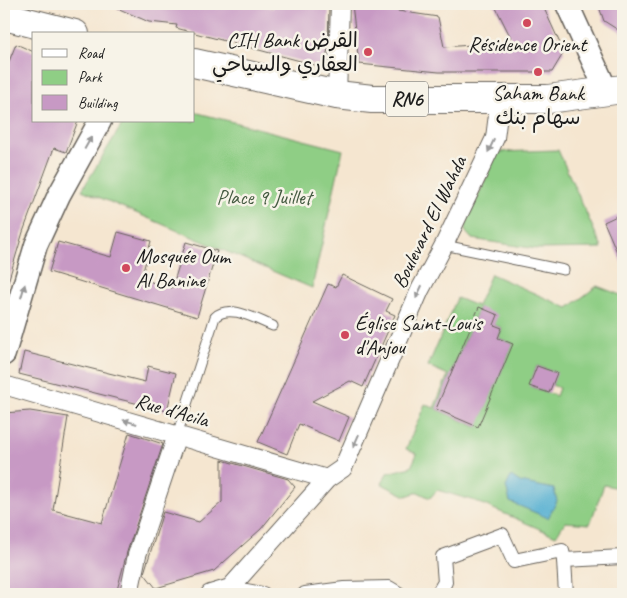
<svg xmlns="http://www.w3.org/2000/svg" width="627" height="598" font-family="Caveat,'Playpen Sans Arabic',sans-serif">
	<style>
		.green { fill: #8fce85; stroke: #567550; fill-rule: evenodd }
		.water { fill: #53afd1; stroke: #386676 }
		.building { fill: #c799c4 }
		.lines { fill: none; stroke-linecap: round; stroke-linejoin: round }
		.service-casing { stroke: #68635b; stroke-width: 11 }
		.pedestrian-casing { stroke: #68635b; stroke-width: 16 }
		.minor-casing { stroke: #68635b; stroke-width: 20 }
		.tertiary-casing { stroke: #68635b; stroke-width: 25 }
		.primary-casing { stroke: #68635b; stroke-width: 30 }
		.path { stroke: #68635b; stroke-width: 3; stroke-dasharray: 1 4; stroke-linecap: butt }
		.service { stroke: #fff; stroke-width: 9 }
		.pedestrian { stroke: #fff; stroke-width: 14 }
		.minor { stroke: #fff; stroke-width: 18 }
		.tertiary { stroke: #fff; stroke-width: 22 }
		.primary { stroke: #fff; stroke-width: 28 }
		.oneway { fill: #999 }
		.poi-dot { fill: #d1495b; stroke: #f7f3e8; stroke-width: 2 }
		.labels { text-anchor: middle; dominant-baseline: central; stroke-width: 5; stroke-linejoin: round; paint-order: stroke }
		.shield { fill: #f7f3e8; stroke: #5e5c59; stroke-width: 1 }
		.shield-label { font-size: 20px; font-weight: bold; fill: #1c1c1c }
		.poi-label { font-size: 21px; fill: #1c1c1c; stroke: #f7f3e8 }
		.park-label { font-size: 21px; fill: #445a41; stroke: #f7f3e8 }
		.street-label { font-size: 21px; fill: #1c1c1c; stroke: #f7f3e8 }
	</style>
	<rect width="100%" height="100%" fill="#f7f3e8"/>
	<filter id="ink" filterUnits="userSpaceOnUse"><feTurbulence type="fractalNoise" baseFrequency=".02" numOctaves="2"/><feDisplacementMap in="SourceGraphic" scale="10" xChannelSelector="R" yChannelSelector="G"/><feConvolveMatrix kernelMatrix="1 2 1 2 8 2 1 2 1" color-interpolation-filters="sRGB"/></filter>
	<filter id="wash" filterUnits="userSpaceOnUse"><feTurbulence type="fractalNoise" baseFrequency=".0096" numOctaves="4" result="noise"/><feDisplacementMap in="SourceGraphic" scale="20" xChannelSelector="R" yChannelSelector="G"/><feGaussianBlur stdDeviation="1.12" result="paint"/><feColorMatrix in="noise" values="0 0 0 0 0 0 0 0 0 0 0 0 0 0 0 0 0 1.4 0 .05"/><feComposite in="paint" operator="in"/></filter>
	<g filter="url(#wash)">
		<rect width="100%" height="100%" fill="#f5e6d0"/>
		<g class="green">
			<path d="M 194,112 L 343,150 L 312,288 L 82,190 L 124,121 L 194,121 Z"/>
			<path d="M 558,150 L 602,248 L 537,249 L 472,239 L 465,231 L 466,224 L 497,152 Z"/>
			<path d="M 491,274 L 568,308 L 597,286 L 623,296 L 623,489 L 604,485 L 590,524 L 565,522 L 556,536 L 475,501 L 437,490 L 430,498 L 418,492 L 406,496 L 382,484 L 387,473 L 411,467 L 417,454 L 406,449 L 425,404 L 434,408 L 448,375 L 428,366 L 457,298 L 477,306 ZM 479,307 L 494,325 L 502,328 L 498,338 L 513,344 L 477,427 L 436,409 ZM 537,366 L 556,373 L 552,385 L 559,388 L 556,396 L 530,386 Z"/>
		</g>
		<path class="water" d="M 511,476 L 520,482 L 554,489 L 557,501 L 548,518 L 510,502 L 506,487 Z"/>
		<g id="blocks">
			<g class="building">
				<path d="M 108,4 L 256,4 L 273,8 L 274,4 L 329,4 L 328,49 L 323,67 L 176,28 L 177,25 L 149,22 Z"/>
				<path d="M 352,4 L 397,4 L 398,11 L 438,17 L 444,47 L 513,42 L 494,4 L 542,4 L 564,52 L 552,72 L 439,72 L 359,64 Z"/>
				<path d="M 598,4 L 623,4 L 623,33 L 604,21 Z"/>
				<path d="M 16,44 L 34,52 L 34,121 L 78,121 L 66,152 L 54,148 L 23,232 L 8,282 L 4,282 L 4,120 L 9,108 L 4,106 L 4,74 Z"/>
				<path d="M 623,213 L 623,266 L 604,222 Z"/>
				<path d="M 118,232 L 151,241 L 141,279 L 172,288 L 186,242 L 217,251 L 197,317 L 49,272 L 58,242 L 111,257 Z"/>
				<path d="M 342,275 L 392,299 L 386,311 L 395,315 L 363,387 L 350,381 L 312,401 L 349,417 L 339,441 L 299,424 L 287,454 L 258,442 L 328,284 L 336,287 Z"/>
				<path d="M 479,307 L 498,315 L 494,325 L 502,328 L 498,338 L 513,344 L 478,427 L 436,409 Z"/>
				<path d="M 24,352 L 145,382 L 148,366 L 176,373 L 167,411 L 19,374 Z"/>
				<path d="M 537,366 L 557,373 L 549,393 L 529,386 Z"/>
				<path d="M 30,411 L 68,417 L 53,510 L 102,523 L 129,433 L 163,444 L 127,552 L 116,594 L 4,594 L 4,413 Z"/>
				<path d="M 222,460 L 288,479 L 295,487 L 261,529 L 214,571 L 156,588 L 144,573 L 163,512 L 199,522 L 222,502 Z"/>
			</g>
		</g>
	</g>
	<g filter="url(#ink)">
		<use href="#blocks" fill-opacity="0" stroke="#68635b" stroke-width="1"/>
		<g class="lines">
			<defs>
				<g id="service">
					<path d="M 444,245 L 564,270"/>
					<path d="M 177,435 L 215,317 C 230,303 257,320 273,326"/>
				</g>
				<g id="pedestrian">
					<path d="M 564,560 L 623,557"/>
					<path d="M 230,588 L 263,594"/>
					<path d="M 305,594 L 344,589 L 389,588 L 399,594"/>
					<path d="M 438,594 L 445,582 L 443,557 L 502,535 L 514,561 L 562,551 L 564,560 L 566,594"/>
				</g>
				<g id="minor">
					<path d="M 337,95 L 340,4"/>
					<path d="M 4,385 L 327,479"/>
					<path d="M 129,594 L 137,555 L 177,435"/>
					<path d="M 210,594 L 230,588 L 327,479 L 343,468 L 420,290 L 444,245 L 495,138 L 500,99"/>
				</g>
				<g id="tertiary">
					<path d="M 567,4 L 607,92"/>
					<path d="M 4,354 L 36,245 L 59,195 L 100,121"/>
				</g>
				<g id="primary">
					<path d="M 4,16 L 75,34"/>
					<path d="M 194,63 L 337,95 L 372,99 L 548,99 L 623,89"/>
				</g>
			</defs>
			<use href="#service" class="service-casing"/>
			<use href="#pedestrian" class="pedestrian-casing"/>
			<use href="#minor" class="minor-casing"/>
			<use href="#tertiary" class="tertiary-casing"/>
			<use href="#primary" class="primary-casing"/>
			<path class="path" d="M 313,4 L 323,6"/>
			<use href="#service" class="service"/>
			<use href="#pedestrian" class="pedestrian"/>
			<use href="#minor" class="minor"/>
			<use href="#tertiary" class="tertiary"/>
			<use href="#primary" class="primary"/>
		</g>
		<defs><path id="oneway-solid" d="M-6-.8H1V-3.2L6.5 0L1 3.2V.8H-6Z" transform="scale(1.25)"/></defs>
		<g class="oneway">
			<use href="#oneway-solid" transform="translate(88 143) rotate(-61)"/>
			<use href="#oneway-solid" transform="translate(491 146) rotate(115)"/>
			<use href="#oneway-solid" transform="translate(23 291) rotate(-74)"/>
			<use href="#oneway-solid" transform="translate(419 292) rotate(115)"/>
			<use href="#oneway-solid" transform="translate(130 422) rotate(-164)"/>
			<use href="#oneway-solid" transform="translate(356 441) rotate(114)"/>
		</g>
	</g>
	<g class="poi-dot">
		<circle cx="527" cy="23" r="5"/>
		<circle cx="368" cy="52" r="5"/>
		<circle cx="538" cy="72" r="5"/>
		<circle cx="126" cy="268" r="5"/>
		<circle cx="345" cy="335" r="5"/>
	</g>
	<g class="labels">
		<rect class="shield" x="386" y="81.5" width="42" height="35" rx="4"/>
		<g class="shield-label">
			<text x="407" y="99">RN6</text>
		</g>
		<g class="poi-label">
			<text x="358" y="40" text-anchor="end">CIH Bank القرض<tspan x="358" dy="24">العقاري والسياحي</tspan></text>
			<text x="527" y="44">Résidence Orient</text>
			<text x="538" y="93">Saham Bank<tspan x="538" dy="24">سهام بنك</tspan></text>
			<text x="136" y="256" text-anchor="start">Mosquée Oum<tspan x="136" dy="24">Al Banine</tspan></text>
			<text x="355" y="323" text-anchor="start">Église Saint-Louis<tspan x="355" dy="24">d'Anjou</tspan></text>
		</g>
		<g class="park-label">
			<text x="264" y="197">Place 9 Juillet</text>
		</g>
		<g class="street-label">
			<text transform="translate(429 222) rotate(-64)">Boulevard El Wahda</text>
			<text transform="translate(172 410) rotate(16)">Rue d'Acila</text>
		</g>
	</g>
	<rect width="627" height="598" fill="none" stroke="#f7f3e8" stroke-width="20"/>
	<rect x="32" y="32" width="162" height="90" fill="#f7f3e8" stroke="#9f9d96"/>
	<rect x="42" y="49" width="25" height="8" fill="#ffffff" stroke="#9f9d96"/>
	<text x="78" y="58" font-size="15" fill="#1c1c1c">Road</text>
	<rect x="42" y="70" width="25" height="15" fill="#8fce85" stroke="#9f9d96"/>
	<text x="78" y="82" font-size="15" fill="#1c1c1c">Park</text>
	<rect x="42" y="95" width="25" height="15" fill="#c799c4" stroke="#9f9d96"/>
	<text x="78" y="108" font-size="15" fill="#1c1c1c">Building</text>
</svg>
